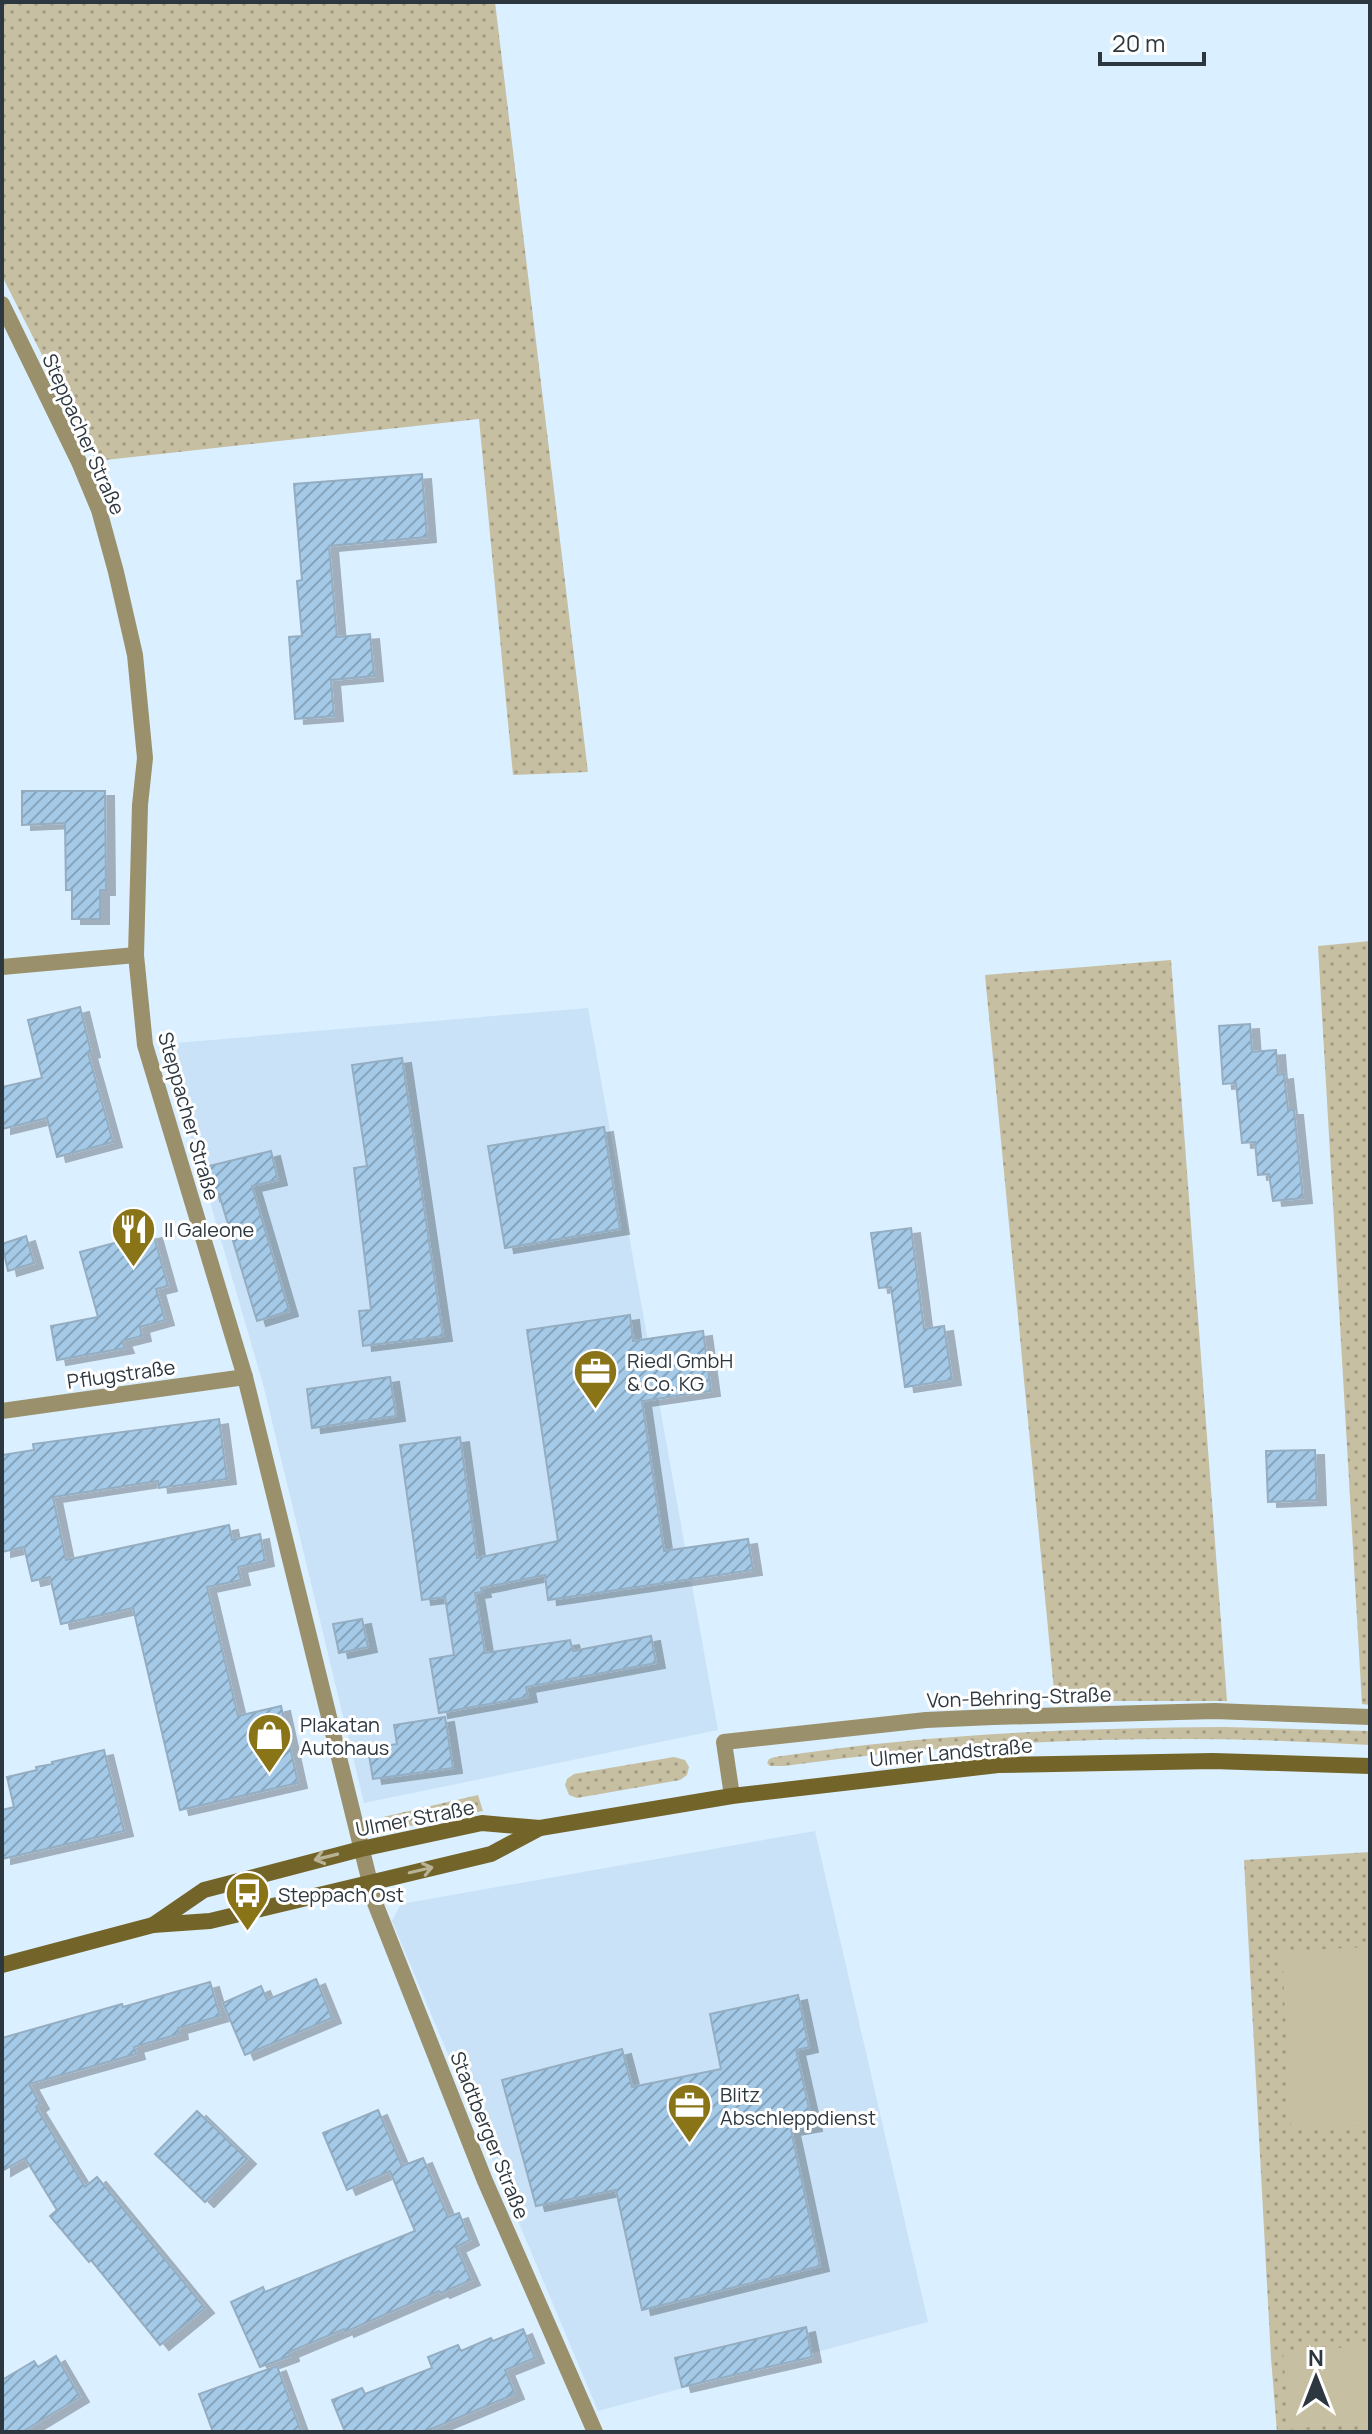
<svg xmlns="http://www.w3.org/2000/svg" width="1372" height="2434" font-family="Manrope,sans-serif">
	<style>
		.built { fill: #c9e2f7 }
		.grass { fill: url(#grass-dots) }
		.pitch { fill: #c7bfa1 }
		.building { fill: url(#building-hatch); stroke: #95adc1; stroke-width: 2; filter: url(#shadow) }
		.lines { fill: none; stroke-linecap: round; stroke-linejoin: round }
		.street { stroke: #9a916c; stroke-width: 16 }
		.secondary { stroke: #73652a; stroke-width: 16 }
		.oneway { stroke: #b9b294 }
		.labels { text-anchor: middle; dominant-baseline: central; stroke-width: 6; stroke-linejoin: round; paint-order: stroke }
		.street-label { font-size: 20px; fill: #2d373f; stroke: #fff }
		.poi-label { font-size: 20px; fill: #2d373f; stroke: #fff; text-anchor: start }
	</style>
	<defs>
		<pattern id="grass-dots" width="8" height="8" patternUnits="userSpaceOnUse" patternTransform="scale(2)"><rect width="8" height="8" fill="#c7bfa1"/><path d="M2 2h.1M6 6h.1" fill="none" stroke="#a29c85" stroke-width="1.8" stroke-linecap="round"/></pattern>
		<pattern id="building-hatch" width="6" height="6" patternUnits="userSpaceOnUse" patternTransform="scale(2)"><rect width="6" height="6" fill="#a4cae8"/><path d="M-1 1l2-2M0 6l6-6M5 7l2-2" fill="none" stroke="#86a5bd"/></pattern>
		<filter id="shadow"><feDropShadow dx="9" dy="5" stdDeviation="0" flood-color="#0004"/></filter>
	</defs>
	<rect width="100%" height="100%" fill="#daefff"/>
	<g class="built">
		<path d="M 588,1008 L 718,1730 L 364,1803 L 263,1384 L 164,1044 Z"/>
		<path d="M 815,1831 L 928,2322 L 598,2411 L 392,1921 L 401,1904 Z"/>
	</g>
	<g class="grass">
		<path d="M 2,2 L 495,2 L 588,772 L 513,775 L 479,419 L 96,461 L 2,276 Z"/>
		<path d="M 1370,941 L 1370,1705 L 1362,1704 L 1318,946 Z"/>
		<path d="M 1171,960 L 1227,1701 L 1055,1701 L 985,975 Z"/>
		<path d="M 1224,1727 L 1370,1731 L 1370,1745 C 1175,1733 978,1739 784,1766 L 770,1766 L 767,1763 L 769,1759 L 775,1757 C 924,1734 1073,1728 1224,1727 Z"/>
		<path d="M 674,1757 L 685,1760 L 689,1767 L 687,1775 L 680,1780 L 577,1798 L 569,1795 L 565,1785 L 567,1779 L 574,1774 Z"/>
		<path d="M 478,1795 L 483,1811 L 413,1826 L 395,1823 L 383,1817 Z"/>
		<path d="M 1370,1852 L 1370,2432 L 1277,2432 L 1271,2358 L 1244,1860 Z"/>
	</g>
	<g class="pitch">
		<path d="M 1370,1947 L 1370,2125 L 1291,2129 L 1282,1951 Z"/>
		<path d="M 1370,2345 L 1370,2422 L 1290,2429 L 1283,2353 Z"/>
	</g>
	<g class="building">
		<path d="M 422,474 L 427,537 L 329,546 L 337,637 L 370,634 L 374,676 L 331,680 L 334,716 L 295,719 L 289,637 L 302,636 L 297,581 L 302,580 L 294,484 Z"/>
		<path d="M 22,791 L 105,791 L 106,890 L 100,890 L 100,919 L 72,919 L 72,890 L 66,890 L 65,823 L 22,825 Z"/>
		<path d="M 80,1007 L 91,1052 L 88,1053 L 113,1142 L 57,1157 L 47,1118 L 2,1129 L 2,1087 L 42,1078 L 28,1020 Z"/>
		<path d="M 1250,1024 L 1252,1052 L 1276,1050 L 1278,1075 L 1284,1074 L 1288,1110 L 1294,1110 L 1303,1198 L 1273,1201 L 1269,1174 L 1258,1175 L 1255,1142 L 1242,1143 L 1236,1083 L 1223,1084 L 1219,1026 Z"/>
		<path d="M 402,1058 L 443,1336 L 363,1346 L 359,1311 L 371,1310 L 354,1168 L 367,1166 L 352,1065 Z"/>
		<path d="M 604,1127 L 620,1229 L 505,1248 L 488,1146 Z"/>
		<path d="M 271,1151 L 278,1180 L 252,1186 L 289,1311 L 257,1321 L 219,1194 L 211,1196 L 205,1167 Z"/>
		<path d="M 911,1228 L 924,1329 L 944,1326 L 952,1380 L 905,1387 L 891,1287 L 879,1288 L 871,1233 Z"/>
		<path d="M 153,1233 L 168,1286 L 156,1289 L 165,1320 L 140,1327 L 142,1336 L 122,1341 L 125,1348 L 57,1360 L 51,1326 L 98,1317 L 80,1252 Z"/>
		<path d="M 26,1236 L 34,1263 L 8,1271 L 2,1244 Z"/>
		<path d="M 630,1315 L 633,1341 L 703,1331 L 711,1391 L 642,1401 L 664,1551 L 748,1539 L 753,1570 L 548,1600 L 545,1575 L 481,1588 L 482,1592 L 475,1593 L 485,1653 L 570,1640 L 573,1651 L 651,1636 L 656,1663 L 526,1687 L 528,1697 L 439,1713 L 430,1659 L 454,1655 L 445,1597 L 422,1600 L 400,1445 L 460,1437 L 477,1558 L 558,1541 L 527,1330 Z"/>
		<path d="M 390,1377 L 396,1416 L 312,1428 L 307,1389 Z"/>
		<path d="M 219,1419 L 227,1479 L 159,1488 L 158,1481 L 53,1497 L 66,1560 L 229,1525 L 232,1540 L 260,1534 L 265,1561 L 238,1567 L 241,1580 L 207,1587 L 238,1716 L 281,1706 L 298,1783 L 180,1810 L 133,1608 L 61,1624 L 50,1577 L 32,1581 L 24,1547 L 2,1552 L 2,1455 L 34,1450 L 33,1444 Z"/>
		<path d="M 1315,1450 L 1317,1500 L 1268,1502 L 1266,1451 Z"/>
		<path d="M 362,1619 L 368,1647 L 339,1653 L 333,1624 Z"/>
		<path d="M 445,1717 L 453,1768 L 373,1779 L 368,1749 L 397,1744 L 394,1725 Z"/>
		<path d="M 104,1750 L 124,1831 L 2,1859 L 2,1810 L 14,1807 L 7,1777 L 37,1770 L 36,1767 L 53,1764 L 52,1762 Z"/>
		<path d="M 316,1979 L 332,2018 L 245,2055 L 223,2003 L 261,1986 L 267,2000 Z"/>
		<path d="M 210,1982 L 220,2016 L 178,2028 L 179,2034 L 134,2047 L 136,2054 L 29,2084 L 40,2104 L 36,2107 L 85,2187 L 97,2177 L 205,2308 L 160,2345 L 91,2260 L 89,2262 L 50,2216 L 57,2210 L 25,2158 L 2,2171 L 2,2038 L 122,2004 L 123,2007 Z"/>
		<path d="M 798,1995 L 809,2047 L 796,2050 L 813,2126 L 791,2130 L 820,2266 L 642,2310 L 616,2190 L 536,2206 L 502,2080 L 622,2049 L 632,2087 L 721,2069 L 710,2014 Z"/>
		<path d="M 378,2110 L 402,2166 L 423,2158 L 448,2217 L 459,2213 L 470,2240 L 456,2247 L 471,2280 L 441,2293 L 439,2291 L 345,2332 L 344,2329 L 289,2352 L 290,2356 L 260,2367 L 231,2302 L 263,2287 L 265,2292 L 415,2231 L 390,2171 L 347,2190 L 323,2133 Z"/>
		<path d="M 197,2111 L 247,2159 L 205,2202 L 155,2154 Z"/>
		<path d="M 806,2327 L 812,2357 L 682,2387 L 675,2358 Z"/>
		<path d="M 523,2329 L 535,2358 L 505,2370 L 515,2394 L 424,2432 L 345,2432 L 332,2400 L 362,2388 L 365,2394 L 432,2368 L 428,2357 L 458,2345 L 461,2351 L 491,2338 L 493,2341 Z"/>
		<path d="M 56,2356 L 80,2397 L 22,2432 L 2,2432 L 2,2380 L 34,2361 L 38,2367 Z"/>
		<path d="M 277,2366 L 301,2432 L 213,2432 L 199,2394 Z"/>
	</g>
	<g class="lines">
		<g class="street">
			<path d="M 2,304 L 79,462 L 99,510 L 116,572 L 135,655 L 145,758 L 140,805 L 136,955 L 145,1045 L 245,1377 L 375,1903 L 485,2181 L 595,2432"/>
			<path d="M 2,967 L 136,955"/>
			<path d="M 2,1411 L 245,1377"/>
			<path d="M 732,1796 L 724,1742 L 926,1720 L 993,1717 L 1215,1711 L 1370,1717"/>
		</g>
		<g class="secondary">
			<path d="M 153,1925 L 204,1890 L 361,1849 L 482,1823 L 540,1828 L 732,1796 L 998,1765 L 1213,1761 L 1370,1766"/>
			<path d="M 2,1965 L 153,1925 L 210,1921 L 491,1854 L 540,1828"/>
		</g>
	</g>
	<defs><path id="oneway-shaft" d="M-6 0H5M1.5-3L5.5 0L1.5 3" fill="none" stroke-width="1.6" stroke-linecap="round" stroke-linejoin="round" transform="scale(2)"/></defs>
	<g class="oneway">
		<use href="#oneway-shaft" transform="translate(326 1857) rotate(166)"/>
		<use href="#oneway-shaft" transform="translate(421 1870) rotate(-13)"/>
	</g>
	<defs>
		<symbol id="restaurant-pin" viewBox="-11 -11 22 30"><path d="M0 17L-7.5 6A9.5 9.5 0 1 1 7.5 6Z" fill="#897518" stroke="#fff"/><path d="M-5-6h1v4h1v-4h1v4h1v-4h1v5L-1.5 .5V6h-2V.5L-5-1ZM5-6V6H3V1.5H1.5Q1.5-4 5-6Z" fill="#fff"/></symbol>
		<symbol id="office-pin" viewBox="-11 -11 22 30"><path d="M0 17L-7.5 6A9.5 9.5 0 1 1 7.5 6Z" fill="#897518" stroke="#fff"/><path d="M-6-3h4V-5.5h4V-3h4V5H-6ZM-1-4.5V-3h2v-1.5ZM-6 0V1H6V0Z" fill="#fff"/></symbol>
		<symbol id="shop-pin" viewBox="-11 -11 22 30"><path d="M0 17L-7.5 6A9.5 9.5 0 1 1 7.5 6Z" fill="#897518" stroke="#fff"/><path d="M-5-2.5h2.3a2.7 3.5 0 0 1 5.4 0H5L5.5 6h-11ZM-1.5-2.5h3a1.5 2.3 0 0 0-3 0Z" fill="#fff"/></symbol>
		<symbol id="bus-pin" viewBox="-11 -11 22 30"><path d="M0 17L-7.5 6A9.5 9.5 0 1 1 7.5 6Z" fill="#897518" stroke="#fff"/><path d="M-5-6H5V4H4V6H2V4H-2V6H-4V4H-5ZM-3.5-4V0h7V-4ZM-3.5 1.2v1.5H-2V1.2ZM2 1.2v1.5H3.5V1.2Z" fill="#fff"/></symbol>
	</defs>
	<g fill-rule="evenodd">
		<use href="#restaurant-pin" x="108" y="1204" width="51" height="69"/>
		<use href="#office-pin" x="570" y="1346" width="51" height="69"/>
		<use href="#shop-pin" x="244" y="1710" width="51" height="69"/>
		<use href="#bus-pin" x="222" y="1868" width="51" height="69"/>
		<use href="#office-pin" x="664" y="2080" width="51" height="69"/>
	</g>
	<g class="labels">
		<g class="street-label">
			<text transform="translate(84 434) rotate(66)">Steppacher Straße</text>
			<text transform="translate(189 1116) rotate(74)">Steppacher Straße</text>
			<text transform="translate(121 1374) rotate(-8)">Pflugstraße</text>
			<text transform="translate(1019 1697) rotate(-2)">Von-Behring-Straße</text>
			<text transform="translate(951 1752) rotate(-5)">Ulmer Landstraße</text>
			<text transform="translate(415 1818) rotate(-11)">Ulmer Straße</text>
			<text transform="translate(490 2135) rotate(68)">Stadtberger Straße</text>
		</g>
		<g class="poi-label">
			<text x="164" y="1229">Il Galeone</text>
			<text x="627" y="1360">Riedl GmbH<tspan x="627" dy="23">&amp; Co. KG</tspan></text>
			<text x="300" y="1724">Plakatan<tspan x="300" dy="23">Autohaus</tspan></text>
			<text x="278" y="1894">Steppach Ost</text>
			<text x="720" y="2094">Blitz<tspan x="720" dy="23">Abschleppdienst</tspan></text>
		</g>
	</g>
	<rect width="1372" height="2434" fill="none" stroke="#2d373f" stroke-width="8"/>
	<g transform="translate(1316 2378)" stroke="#ffffff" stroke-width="6" paint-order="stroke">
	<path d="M0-6L14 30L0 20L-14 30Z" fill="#2d373f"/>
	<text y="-12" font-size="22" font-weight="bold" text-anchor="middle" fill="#2d373f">N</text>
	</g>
	<path d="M1100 52v12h104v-12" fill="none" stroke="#2d373f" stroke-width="4"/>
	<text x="1112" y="52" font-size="24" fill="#2d373f" stroke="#ffffff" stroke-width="6" paint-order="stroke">20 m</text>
</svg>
